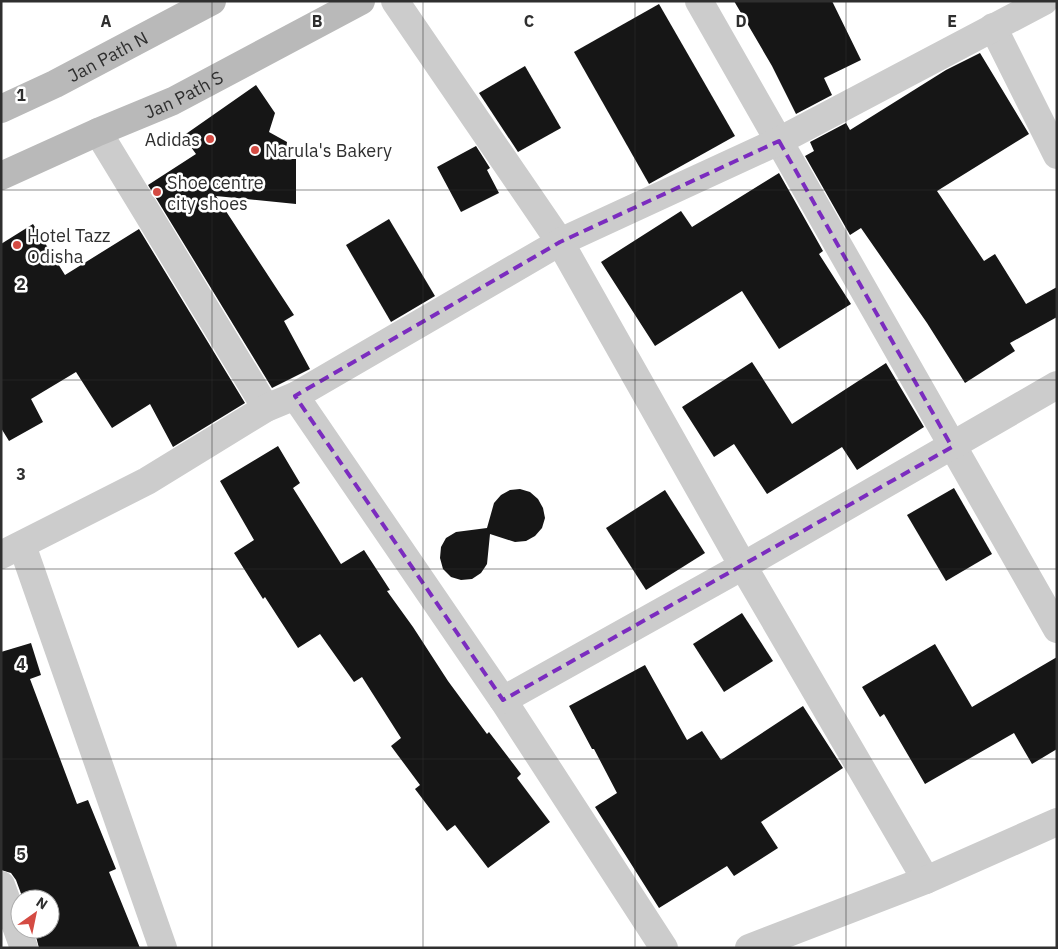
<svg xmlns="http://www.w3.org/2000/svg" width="1058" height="949" font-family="'IBM Plex Sans',sans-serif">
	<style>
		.building { fill: #161616 }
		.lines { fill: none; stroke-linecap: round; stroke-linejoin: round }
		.street { stroke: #ccc; stroke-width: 28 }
		.secondary { stroke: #b9b9b9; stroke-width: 28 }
		.marked { fill: none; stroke: #7b2cbf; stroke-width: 4; stroke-dasharray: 10 6; stroke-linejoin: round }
		.grid { fill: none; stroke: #2f2f2f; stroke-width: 1; stroke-opacity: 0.55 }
		.poi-dot { fill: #d44b43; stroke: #fff; stroke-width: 2 }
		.labels { text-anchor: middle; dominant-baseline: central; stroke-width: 5; stroke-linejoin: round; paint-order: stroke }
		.street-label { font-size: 18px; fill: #2f2f2f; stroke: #fff }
		.poi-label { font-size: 18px; fill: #2f2f2f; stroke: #fff; text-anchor: start }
		.grid-label { font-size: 16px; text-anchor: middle; font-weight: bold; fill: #2f2f2f; stroke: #fff; stroke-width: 5; stroke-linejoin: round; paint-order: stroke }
	</style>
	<rect width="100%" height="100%" fill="#fff"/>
	<g class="building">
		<path d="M 734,1 L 832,1 L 861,60 L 824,78 L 832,95 L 796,114 L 772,66 Z"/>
		<path d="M 659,4 L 735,136 L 649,184 L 574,52 Z"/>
		<path d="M 980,53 L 1029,134 L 937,191 L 984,261 L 995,254 L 1026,304 L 1057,287 L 1057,317 L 1010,343 L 1015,351 L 965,383 L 927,323 L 861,228 L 850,235 L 805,156 L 814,151 L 810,142 L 846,123 L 850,130 L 946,70 Z"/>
		<path d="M 525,66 L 561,128 L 518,152 L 479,93 Z"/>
		<path d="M 256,85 L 275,113 L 269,132 L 287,142 L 285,159 L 296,159 L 296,204 L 216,196 L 294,315 L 284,321 L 310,369 L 272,388 L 148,185 L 196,154 L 183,136 Z"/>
		<path d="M 476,146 L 490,168 L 487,170 L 499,193 L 461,212 L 437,167 Z"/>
		<path d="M 779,173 L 823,251 L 819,254 L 851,304 L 779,349 L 742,291 L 655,346 L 601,262 L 681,211 L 692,227 Z"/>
		<path d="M 389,219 L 435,296 L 391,322 L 346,245 Z"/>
		<path d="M 33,224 L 65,275 L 139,229 L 245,403 L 173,447 L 150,404 L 112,428 L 76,372 L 31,399 L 43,422 L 9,441 L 1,428 L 1,244 Z"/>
		<path d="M 752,362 L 792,424 L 886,363 L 924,427 L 857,470 L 842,447 L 767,494 L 734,444 L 714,457 L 682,407 Z"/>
		<path d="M 278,446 L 300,483 L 293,488 L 341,564 L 364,550 L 390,590 L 387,591 L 413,627 L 448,681 L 487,734 L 489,732 L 521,774 L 517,778 L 550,822 L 488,868 L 455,825 L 447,831 L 415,789 L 420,785 L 391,746 L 401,738 L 362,677 L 354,682 L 320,634 L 298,648 L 265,597 L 263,599 L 234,553 L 254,540 L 220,481 Z"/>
		<path d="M 954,488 L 992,554 L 946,581 L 907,515 Z"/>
		<path d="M 520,489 L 530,492 L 538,499 L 543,508 L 545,518 L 542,528 L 535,536 L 526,541 L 515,542 L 490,534 L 487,564 L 481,573 L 472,579 L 461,580 L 451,577 L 443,569 L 440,558 L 441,547 L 446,538 L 456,532 L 487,528 L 494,503 L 501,495 L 510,490 Z"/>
		<path d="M 665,490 L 705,553 L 646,590 L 606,528 Z"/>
		<path d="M 742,613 L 773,661 L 724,692 L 693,644 Z"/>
		<path d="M 31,643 L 41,675 L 30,679 L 77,804 L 88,800 L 116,869 L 109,872 L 140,948 L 39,948 L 34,929 L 50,929 L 50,899 L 23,899 L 16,880 L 11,873 L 1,870 L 1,652 Z"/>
		<path d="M 935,644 L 972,707 L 1057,657 L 1057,749 L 1032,764 L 1014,733 L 925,784 L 884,714 L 880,717 L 862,687 Z"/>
		<path d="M 645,665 L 687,740 L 702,731 L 721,760 L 803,706 L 843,768 L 761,822 L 778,848 L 734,876 L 727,866 L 659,908 L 595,807 L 617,793 L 594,749 L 592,749 L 569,706 Z"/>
	</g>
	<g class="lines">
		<g class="street">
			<path d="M 395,1 L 560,242 L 743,566 L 926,880"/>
			<path d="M 699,1 L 1057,629"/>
			<path d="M 993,27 L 1057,155"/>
			<path d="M 98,132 L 266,408"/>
			<path d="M 295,396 L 503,700 L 664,948"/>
			<path d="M 22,545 L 163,948"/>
			<path d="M 1,555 L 147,481 L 266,408 L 295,396 L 560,242 L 779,141 L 1044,1"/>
			<path d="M 503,700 L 743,566 L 1057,385"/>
			<path d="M 1,885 L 24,948"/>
			<path d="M 749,948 L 926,880 L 1057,822"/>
		</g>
		<g class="secondary">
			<path id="s1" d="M 1,109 L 55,84 L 212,1"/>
			<path id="s2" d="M 1,176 L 98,132 L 173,101 L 361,1"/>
		</g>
	</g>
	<path class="marked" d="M 779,141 L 952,447 L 503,700 L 295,396 L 560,242 Z"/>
	<path class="grid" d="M 212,1 L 212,948M 423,1 L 423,948M 635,1 L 635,948M 846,1 L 846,948M 1,190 L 1057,190M 1,380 L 1057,380M 1,569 L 1057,569M 1,759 L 1057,759"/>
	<g class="poi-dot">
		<circle cx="210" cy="139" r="5"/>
		<circle cx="255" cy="150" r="5"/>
		<circle cx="157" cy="192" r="5"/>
		<circle cx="17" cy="245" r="5"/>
	</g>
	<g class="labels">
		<g class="street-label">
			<text stroke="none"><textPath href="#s1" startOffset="119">Jan Path N</textPath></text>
			<text stroke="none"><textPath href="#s2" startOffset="200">Jan Path S</textPath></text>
		</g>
		<g class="poi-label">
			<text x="200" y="139" text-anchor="end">Adidas</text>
			<text x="265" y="150">Narula's Bakery</text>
			<text x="167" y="182">Shoe centre<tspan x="167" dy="21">city shoes</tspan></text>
			<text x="27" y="235">Hotel Tazz<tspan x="27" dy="21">Odisha</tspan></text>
		</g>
	</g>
	<g class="grid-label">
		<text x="106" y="27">A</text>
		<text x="317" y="27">B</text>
		<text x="529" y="27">C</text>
		<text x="741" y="27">D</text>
		<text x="952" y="27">E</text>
		<text x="21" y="101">1</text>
		<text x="21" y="290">2</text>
		<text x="21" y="480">3</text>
		<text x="21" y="670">4</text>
		<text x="21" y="860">5</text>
	</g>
	<rect width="1058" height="949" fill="none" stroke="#2f2f2f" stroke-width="5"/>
	<g transform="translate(35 914) rotate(33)"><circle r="24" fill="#ffffff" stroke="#acacac"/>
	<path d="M0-4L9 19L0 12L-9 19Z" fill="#d44b43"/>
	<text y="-8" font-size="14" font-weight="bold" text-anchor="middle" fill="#2f2f2f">N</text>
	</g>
</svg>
